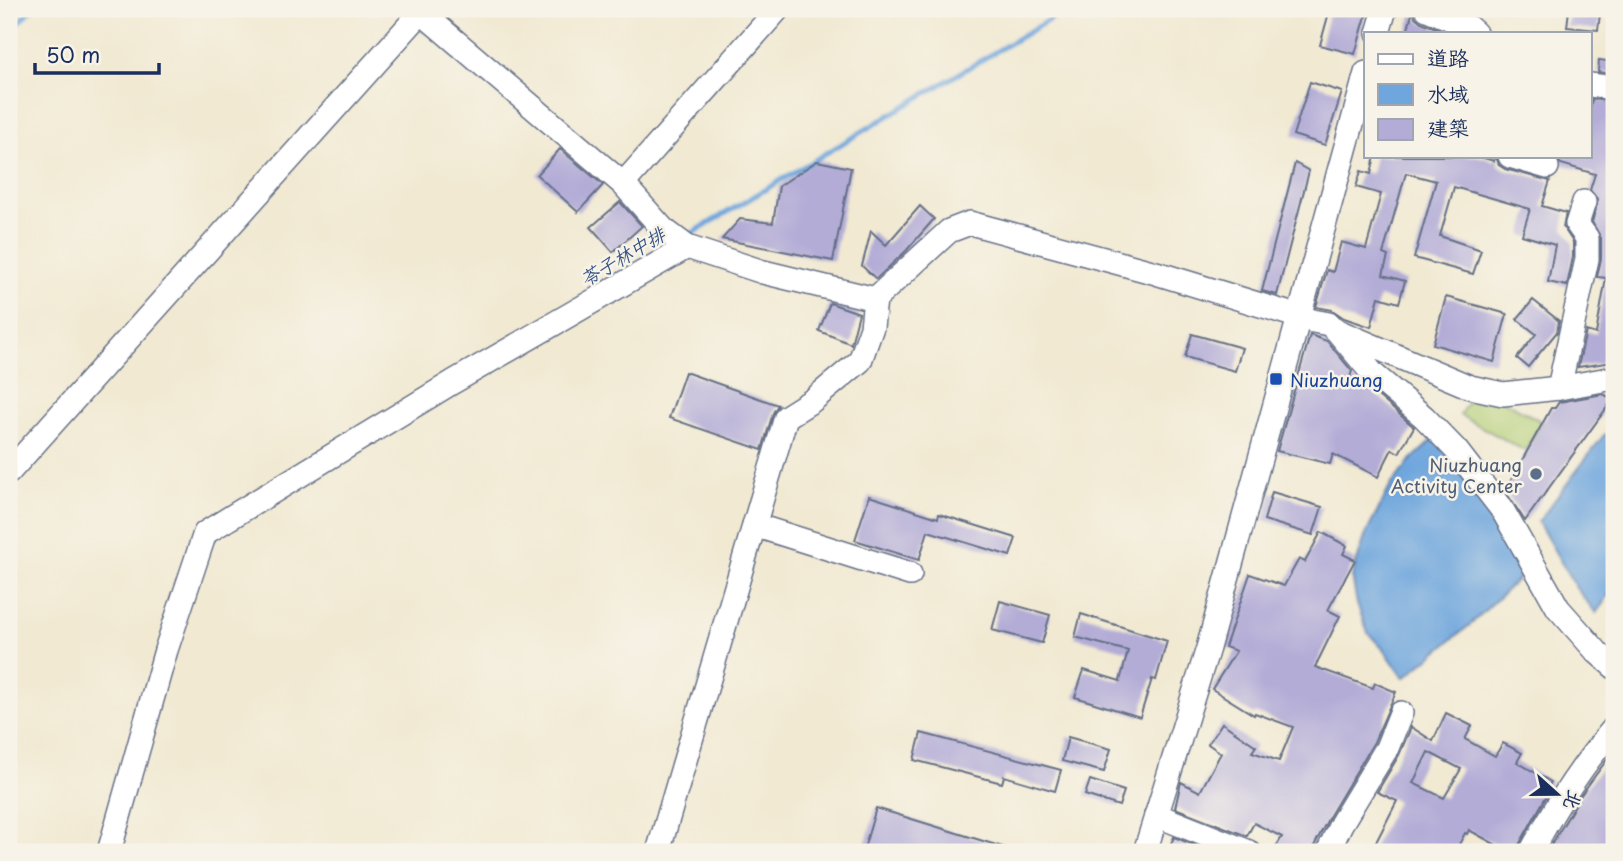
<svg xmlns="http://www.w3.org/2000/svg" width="1623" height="861" font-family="'Playpen Sans','LXGW WenKai TC',sans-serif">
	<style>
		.green { fill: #b4ce74; stroke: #687e69; stroke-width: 2 }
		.water { fill: #6ea6dd; stroke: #446a9e; stroke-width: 2 }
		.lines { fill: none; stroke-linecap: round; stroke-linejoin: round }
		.stream { stroke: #6ea6dd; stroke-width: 5 }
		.building { fill: #b2acd7; fill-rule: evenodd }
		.minor-casing { stroke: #667087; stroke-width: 26 }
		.minor { stroke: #fff; stroke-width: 23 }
		.transit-dot { fill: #1a4fb4; stroke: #f7f3e8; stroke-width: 2.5 }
		.service-dot { fill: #5c6f8a; stroke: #f7f3e8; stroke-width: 2.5 }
		.labels { text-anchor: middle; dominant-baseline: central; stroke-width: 5; stroke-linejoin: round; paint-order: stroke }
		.transit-label { font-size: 18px; fill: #164399; stroke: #f7f3e8; text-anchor: start }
		.service-label { font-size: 18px; fill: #4e5e75; stroke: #f7f3e8; text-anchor: end }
		.water-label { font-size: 19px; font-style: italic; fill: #345384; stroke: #f7f3e8 }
	</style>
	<rect width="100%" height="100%" fill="#f7f3e8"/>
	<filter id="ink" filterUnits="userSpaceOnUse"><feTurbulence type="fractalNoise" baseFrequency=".0143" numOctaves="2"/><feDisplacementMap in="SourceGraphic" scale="14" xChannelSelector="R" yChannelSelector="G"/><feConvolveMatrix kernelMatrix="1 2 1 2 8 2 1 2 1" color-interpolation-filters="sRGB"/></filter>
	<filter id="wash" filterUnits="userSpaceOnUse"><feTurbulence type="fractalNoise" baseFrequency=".00686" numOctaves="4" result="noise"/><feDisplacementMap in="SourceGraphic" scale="28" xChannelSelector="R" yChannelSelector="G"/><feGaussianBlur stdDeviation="1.57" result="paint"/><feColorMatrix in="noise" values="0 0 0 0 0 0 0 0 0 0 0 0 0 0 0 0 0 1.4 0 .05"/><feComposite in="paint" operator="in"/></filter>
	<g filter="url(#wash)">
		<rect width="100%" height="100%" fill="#f1e9d2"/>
		<path class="green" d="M 1477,386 L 1542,422 L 1525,451 L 1460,415 Z"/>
		<g class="water">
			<path d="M 1614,433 L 1614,588 L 1596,613 L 1576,588 L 1538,522 L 1604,435 Z"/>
			<path d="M 1437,436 L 1482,490 L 1526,571 L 1471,624 L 1404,678 L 1385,651 L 1368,633 L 1357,604 L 1352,576 L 1366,534 L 1391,485 L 1411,460 Z"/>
		</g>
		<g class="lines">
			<g class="stream">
				<path d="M 9,33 L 31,9"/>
				<path d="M 686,237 L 1067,9"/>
			</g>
		</g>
		<g id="blocks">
			<g class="building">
				<path d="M 1330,9 L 1368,9 L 1355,54 L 1320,45 Z"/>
				<path d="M 1413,10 L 1415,17 L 1421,22 L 1448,33 L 1407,33 Z"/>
				<path d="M 1569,10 L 1600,14 L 1598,30 L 1567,27 Z"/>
				<path d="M 1599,60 L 1614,62 L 1614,74 L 1598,72 Z"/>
				<path d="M 1310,82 L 1342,92 L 1325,145 L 1293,135 Z"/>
				<path d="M 1592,99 L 1614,102 L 1614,362 L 1578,367 L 1586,331 L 1596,334 L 1606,278 L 1597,277 L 1601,259 L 1601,238 L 1592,222 L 1598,200 L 1590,190 L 1595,174 L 1561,164 L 1555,156 L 1590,156 L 1590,108 Z"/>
				<path d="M 560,149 L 603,185 L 578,212 L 537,175 Z"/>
				<path d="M 1375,156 L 1477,156 L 1494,161 L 1496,156 L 1499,165 L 1505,169 L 1550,181 L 1542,206 L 1566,213 L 1563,227 L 1573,242 L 1573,257 L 1567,286 L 1548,282 L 1555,245 L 1522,235 L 1530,209 L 1454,187 L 1440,236 L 1481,250 L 1473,274 L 1414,258 L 1436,181 L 1406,173 L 1383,254 L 1388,256 L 1383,275 L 1405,281 L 1399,303 L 1379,297 L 1371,327 L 1344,318 L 1332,310 L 1316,307 L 1327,270 L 1333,272 L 1341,242 L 1366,249 L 1381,194 L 1356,187 L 1361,171 L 1371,174 Z"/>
				<path d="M 817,161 L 851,168 L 833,261 L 722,239 L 740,219 L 773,223 L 779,186 Z"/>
				<path d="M 1295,163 L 1309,171 L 1277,295 L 1262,291 Z"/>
				<path d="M 620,202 L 642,226 L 613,252 L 591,227 Z"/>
				<path d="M 920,206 L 934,219 L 906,251 L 876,279 L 862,266 L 871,231 L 886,245 Z"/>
				<path d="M 1446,297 L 1507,314 L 1494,362 L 1433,344 Z"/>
				<path d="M 1533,300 L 1559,321 L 1557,332 L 1528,367 L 1517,358 L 1536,334 L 1517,319 Z"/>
				<path d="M 830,303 L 859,313 L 851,344 L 819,331 Z"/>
				<path d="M 1192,334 L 1242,348 L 1235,371 L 1185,357 Z"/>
				<path d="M 1310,335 L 1327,341 L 1352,371 L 1350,377 L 1364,384 L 1414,427 L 1399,453 L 1392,449 L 1378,477 L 1333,454 L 1330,464 L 1277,451 Z"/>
				<path d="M 685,372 L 778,405 L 773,413 L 762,450 L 669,418 Z"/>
				<path d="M 1603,394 L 1613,399 L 1525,521 L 1505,491 L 1551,408 L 1555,408 L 1559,402 Z"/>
				<path d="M 1272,492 L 1322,507 L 1313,535 L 1264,520 Z"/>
				<path d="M 869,496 L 938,518 L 939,514 L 1016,538 L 1010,556 L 928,531 L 919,560 L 855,540 Z"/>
				<path d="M 1321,532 L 1347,546 L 1343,554 L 1355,560 L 1328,610 L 1340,616 L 1315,667 L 1373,688 L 1375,683 L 1396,692 L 1374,742 L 1329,817 L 1311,852 L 1273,852 L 1282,837 L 1254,823 L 1247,836 L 1175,808 L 1181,782 L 1200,792 L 1221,753 L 1208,744 L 1222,723 L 1256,746 L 1252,752 L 1279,761 L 1293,727 L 1255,713 L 1254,715 L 1212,689 L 1236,651 L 1225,647 L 1250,574 L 1284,586 L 1299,559 L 1305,562 Z"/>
				<path d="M 1000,601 L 1050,615 L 1042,643 L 992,630 Z"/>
				<path d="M 1081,614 L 1167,641 L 1156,680 L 1152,679 L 1140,717 L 1075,697 L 1084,670 L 1120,681 L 1128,651 L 1075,637 Z"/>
				<path d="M 1446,713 L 1472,726 L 1465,739 L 1495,756 L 1503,743 L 1522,753 L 1517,762 L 1551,782 L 1544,793 L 1547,795 L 1519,845 L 1517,852 L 1509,852 L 1469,830 L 1467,834 L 1465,833 L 1455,852 L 1371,852 L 1397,801 L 1377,792 L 1399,755 L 1411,727 L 1433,741 ZM 1428,752 L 1461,769 L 1444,798 L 1413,783 Z"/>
				<path d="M 921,733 L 1061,770 L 1055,791 L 1004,776 L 1002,783 L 914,760 Z"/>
				<path d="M 1068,737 L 1111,749 L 1104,772 L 1062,761 Z"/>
				<path d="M 1614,750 L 1614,852 L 1547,852 L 1581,795 Z"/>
				<path d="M 1090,780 L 1124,791 L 1119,806 L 1085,795 Z"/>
				<path d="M 876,808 L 1009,849 L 1008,852 L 863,852 Z"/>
				<path d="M 1174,837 L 1212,852 L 1167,852 Z"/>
			</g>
		</g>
	</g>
	<g filter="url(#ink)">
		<use href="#blocks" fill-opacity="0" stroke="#667087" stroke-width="2"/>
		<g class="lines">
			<defs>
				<g id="minor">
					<path d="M 1427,9 L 1467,26 L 1475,33"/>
					<path d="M 421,12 L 623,184 L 663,229 L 687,247"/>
					<path d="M 1378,33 L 1385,9"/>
					<path d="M 1590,85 L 1614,88"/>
					<path d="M 1510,156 L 1547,167"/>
					<path d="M 623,184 L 778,9"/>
					<path d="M 1340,332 L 1470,387 L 1503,394 L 1559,388 L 1614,378"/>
					<path d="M 1559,388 L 1587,259 L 1587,238 L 1577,224 L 1584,202"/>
					<path d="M 9,472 L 424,9"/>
					<path d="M 754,525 L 910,574"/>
					<path d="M 1156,815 L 1249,852"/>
					<path d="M 109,852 L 166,650 L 205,533 L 453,382 L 687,247 L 763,272 L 875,299"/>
					<path d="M 658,852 L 786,417 L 813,400 L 860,361 L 872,327 L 875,299 L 949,231 L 970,223 L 1156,273 L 1313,321 L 1329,324 L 1337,331 L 1373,374 L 1424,417 L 1456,450 L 1503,511 L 1558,608 L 1597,652 L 1614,667"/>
					<path d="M 1145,852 L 1208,648 L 1366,73"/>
					<path d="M 1328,852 L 1341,824 L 1387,748 L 1401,713"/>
					<path d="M 1531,852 C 1555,807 1581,766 1614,728"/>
				</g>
			</defs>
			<use href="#minor" class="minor-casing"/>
			<use href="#minor" class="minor"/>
		</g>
	</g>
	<rect class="transit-dot" x="1269" y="372" width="14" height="14" rx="3.5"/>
	<circle class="service-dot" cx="1536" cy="474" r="7"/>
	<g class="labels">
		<g class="transit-label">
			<text x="1290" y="379">Niuzhuang</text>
		</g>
		<g class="service-label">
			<text x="1522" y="464">Niuzhuang<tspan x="1522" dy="21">Activity Center</tspan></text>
		</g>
		<g class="water-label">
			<text transform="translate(622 256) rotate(-31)">苓子林中排</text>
		</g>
	</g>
	<rect width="1623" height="861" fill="none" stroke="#f7f3e8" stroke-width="35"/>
	<rect x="1364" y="32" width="228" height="126" fill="#f7f3e8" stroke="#9fa5b1" stroke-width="2"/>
	<rect x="1378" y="54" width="35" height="10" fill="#ffffff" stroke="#9fa5b1" stroke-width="2"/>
	<text x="1427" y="66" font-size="21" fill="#1b2f5e">道路</text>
	<rect x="1378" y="84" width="35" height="21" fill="#6ea6dd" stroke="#9fa5b1" stroke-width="2"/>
	<text x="1427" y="102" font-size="21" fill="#1b2f5e">水域</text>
	<rect x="1378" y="119" width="35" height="21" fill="#b2acd7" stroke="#9fa5b1" stroke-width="2"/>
	<text x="1427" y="136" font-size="21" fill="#1b2f5e">建築</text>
	<g transform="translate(1557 794) rotate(111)" stroke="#f7f3e8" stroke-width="5" paint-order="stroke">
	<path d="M0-5L12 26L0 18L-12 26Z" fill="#1b2f5e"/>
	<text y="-10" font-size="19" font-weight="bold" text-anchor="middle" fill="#1b2f5e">北</text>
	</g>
	<path d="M35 63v10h124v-10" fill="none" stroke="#1b2f5e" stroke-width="3.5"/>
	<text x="46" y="63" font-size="21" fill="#1b2f5e" stroke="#f7f3e8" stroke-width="5" paint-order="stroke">50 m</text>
</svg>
